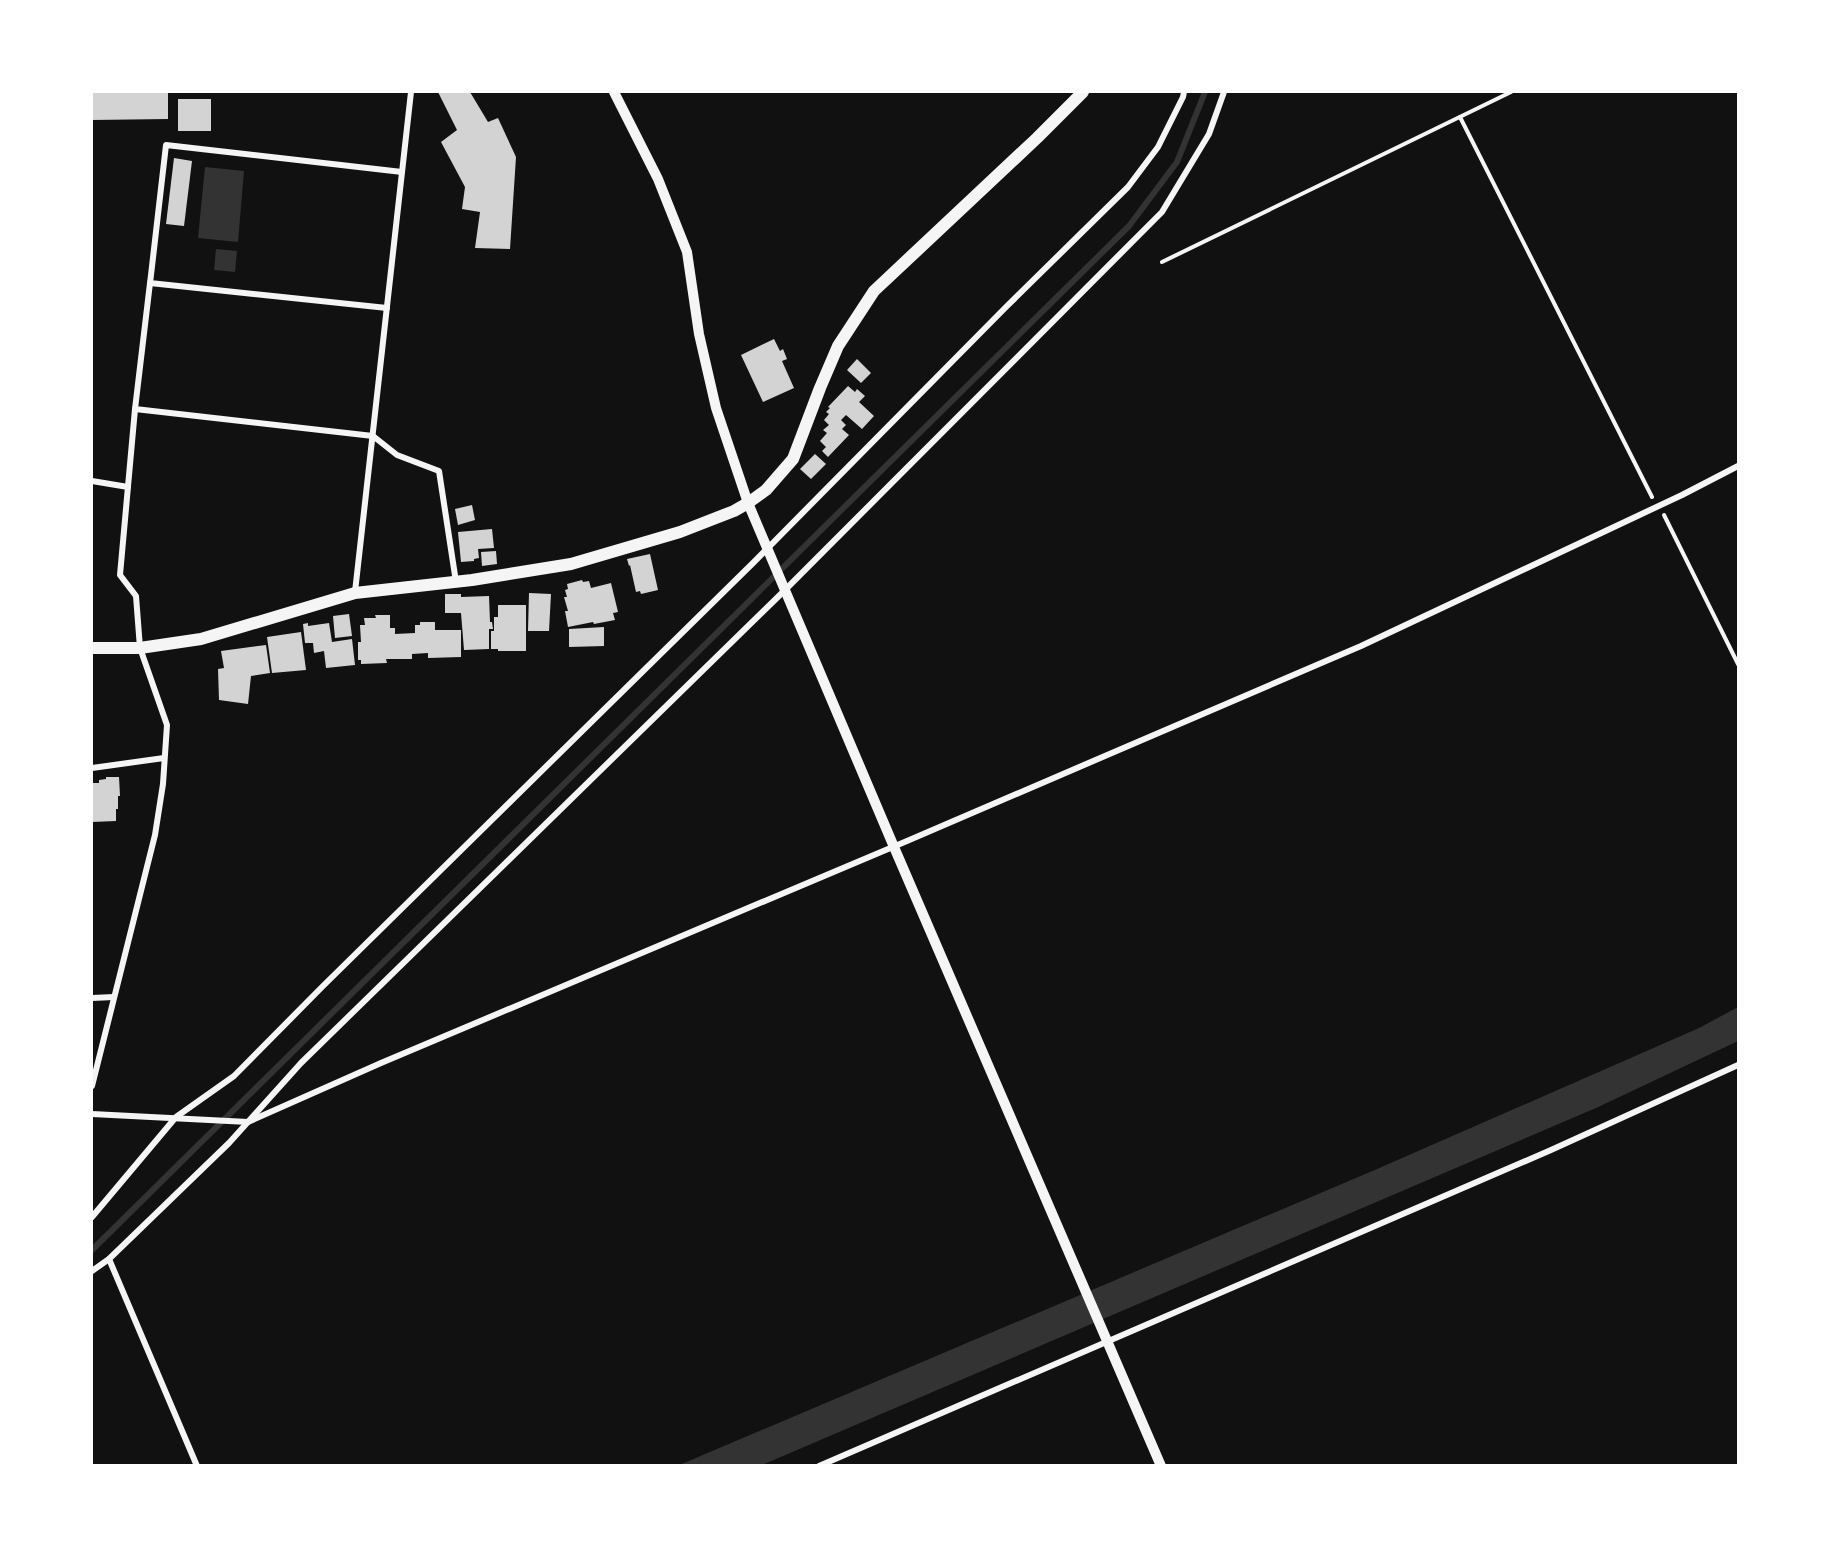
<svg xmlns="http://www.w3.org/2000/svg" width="1830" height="1557" font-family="Barlow,sans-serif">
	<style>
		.water { fill: #333 }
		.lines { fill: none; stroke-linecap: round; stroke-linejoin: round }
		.stream { stroke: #333; stroke-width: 6 }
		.building { fill: #d3d3d3 }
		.path { stroke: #f5f5f5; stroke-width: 4 }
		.minor { stroke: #f5f5f5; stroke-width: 6 }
		.tertiary { stroke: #f5f5f5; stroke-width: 10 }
		.secondary { stroke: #f5f5f5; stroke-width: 12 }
	</style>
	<rect width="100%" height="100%" fill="#111"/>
	<g class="water">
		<path d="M 205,167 L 244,171 L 238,242 L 198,238 Z"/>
		<path d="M 216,249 L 237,251 L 235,272 L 214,270 Z"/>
		<path d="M 1738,1007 L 1738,1041 L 1596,1108 L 762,1465 L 677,1466 L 1377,1169 L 1699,1028 Z"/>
	</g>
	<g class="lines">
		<path class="stream" d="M 92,1250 L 1129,226 L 1177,162 L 1205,92"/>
	</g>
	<g class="building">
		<path d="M 92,92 L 168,92 L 168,119 L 92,120 Z"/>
		<path d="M 438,92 L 470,92 L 488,122 L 498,118 L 516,157 L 510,249 L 475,248 L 480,212 L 462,209 L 465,187 L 441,142 L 457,130 Z"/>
		<rect x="178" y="99" width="33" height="32"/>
		<path d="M 174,158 L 192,161 L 184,226 L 166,224 Z"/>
		<path d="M 774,339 L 780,351 L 783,349 L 787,359 L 782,361 L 794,388 L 763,402 L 741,355 Z"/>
		<path d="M 857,359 L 871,373 L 861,383 L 847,370 Z"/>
		<path d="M 848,386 L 855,392 L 857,389 L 865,396 L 859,402 L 874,416 L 862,429 L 846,415 L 841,420 L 846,425 L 842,429 L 849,435 L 828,457 L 822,451 L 826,447 L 820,441 L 827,433 L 823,430 L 829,425 L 824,420 L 829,414 L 826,412 L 830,408 L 828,407 Z"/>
		<path d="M 815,454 L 826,464 L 811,479 L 800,469 Z"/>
		<path d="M 472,505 L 475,520 L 458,525 L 455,509 Z"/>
		<path d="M 492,529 L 494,548 L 478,549 L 479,558 L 474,559 L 474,561 L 461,562 L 458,532 Z"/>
		<path d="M 496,551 L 497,564 L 482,566 L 481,552 Z"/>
		<path d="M 650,554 L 658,590 L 641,594 L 640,591 L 636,592 L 630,565 L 629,566 L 627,559 Z"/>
		<path d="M 582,580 L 583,582 L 589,581 L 591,588 L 611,583 L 618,612 L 613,613 L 615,620 L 594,624 L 593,622 L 568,627 L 565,611 L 568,611 L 564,597 L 567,597 L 565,590 L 568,589 L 567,584 Z"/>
		<path d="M 529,593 L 551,594 L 549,631 L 528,631 Z"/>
		<path d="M 445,594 L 461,594 L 461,597 L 489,596 L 490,622 L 492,622 L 493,629 L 489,629 L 489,649 L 464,650 L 461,613 L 445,613 Z"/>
		<path d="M 498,605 L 526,605 L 526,651 L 498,651 L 498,649 L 491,649 L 491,631 L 494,631 L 494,617 L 498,617 Z"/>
		<path d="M 349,614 L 352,636 L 335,638 L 333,616 Z"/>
		<path d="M 375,615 L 390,615 L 390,628 L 395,628 L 395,634 L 415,633 L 415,625 L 420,625 L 420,622 L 435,622 L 435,630 L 461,630 L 461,657 L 428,658 L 428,653 L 412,654 L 412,659 L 386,659 L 387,663 L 361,664 L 361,660 L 358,660 L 358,642 L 361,642 L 360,625 L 365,625 L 364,618 L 376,618 Z"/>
		<path d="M 308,623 L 308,626 L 329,623 L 332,642 L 352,639 L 355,665 L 326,668 L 324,651 L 314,653 L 313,643 L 305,643 L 303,624 Z"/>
		<path d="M 604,627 L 604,646 L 569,647 L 569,629 Z"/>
		<path d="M 301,632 L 306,670 L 272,673 L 267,637 Z"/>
		<path d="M 266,645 L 270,673 L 251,676 L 248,704 L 219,700 L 218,669 L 224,668 L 221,651 Z"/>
		<path d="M 106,777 L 119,777 L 120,796 L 118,796 L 118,809 L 116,809 L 116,821 L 92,822 L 92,783 L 99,783 L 99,780 L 106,779 Z"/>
	</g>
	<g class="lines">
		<g class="path">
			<path d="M 1460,117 L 1652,497"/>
			<path d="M 1162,262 L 1511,92"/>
			<path d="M 1664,515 L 1738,664"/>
		</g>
		<g class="minor">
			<path d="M 150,283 L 135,409 L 373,436 L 397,455 L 439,471 L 456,582"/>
			<path d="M 387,308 L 150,283 L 151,275 L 166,145 L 402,172"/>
			<path d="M 92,481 L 128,487"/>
			<path d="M 355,592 L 411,92"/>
			<path d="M 92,768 L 164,758"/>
			<path d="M 92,998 L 114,997"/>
			<path d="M 92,1086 L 155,835 L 163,784 L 167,725 L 140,648 L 136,596 L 120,575 L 135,409"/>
			<path d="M 92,1114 L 248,1122 L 381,1063 L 907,841 L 1361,646 L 1682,495 L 1738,466"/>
			<path d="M 92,1217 L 176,1117 L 234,1076 L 323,986 L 753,563 L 1006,307 L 1128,187 L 1158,147 L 1183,97 L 1184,92"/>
			<path d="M 109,1259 L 197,1466"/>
			<path d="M 92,1271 L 109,1259 L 229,1143 L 301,1063 L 785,590 L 1162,212 L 1209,134 L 1224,92"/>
			<path d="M 819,1466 L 1551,1150 L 1738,1065"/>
		</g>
		<path class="tertiary" d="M 614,92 L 658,179 L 687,252 L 699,334 L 716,408 L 748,503 L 894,847 L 1161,1466"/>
		<path class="secondary" d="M 92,648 L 140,648 L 201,639 L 355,593 L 472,580 L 571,564 L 680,532 L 734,511 L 748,503 L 766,490 L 793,459 L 820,388 L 838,346 L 874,291 L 1037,138 L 1083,92"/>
	</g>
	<rect width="1830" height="1557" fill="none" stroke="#ffffff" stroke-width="186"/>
</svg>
